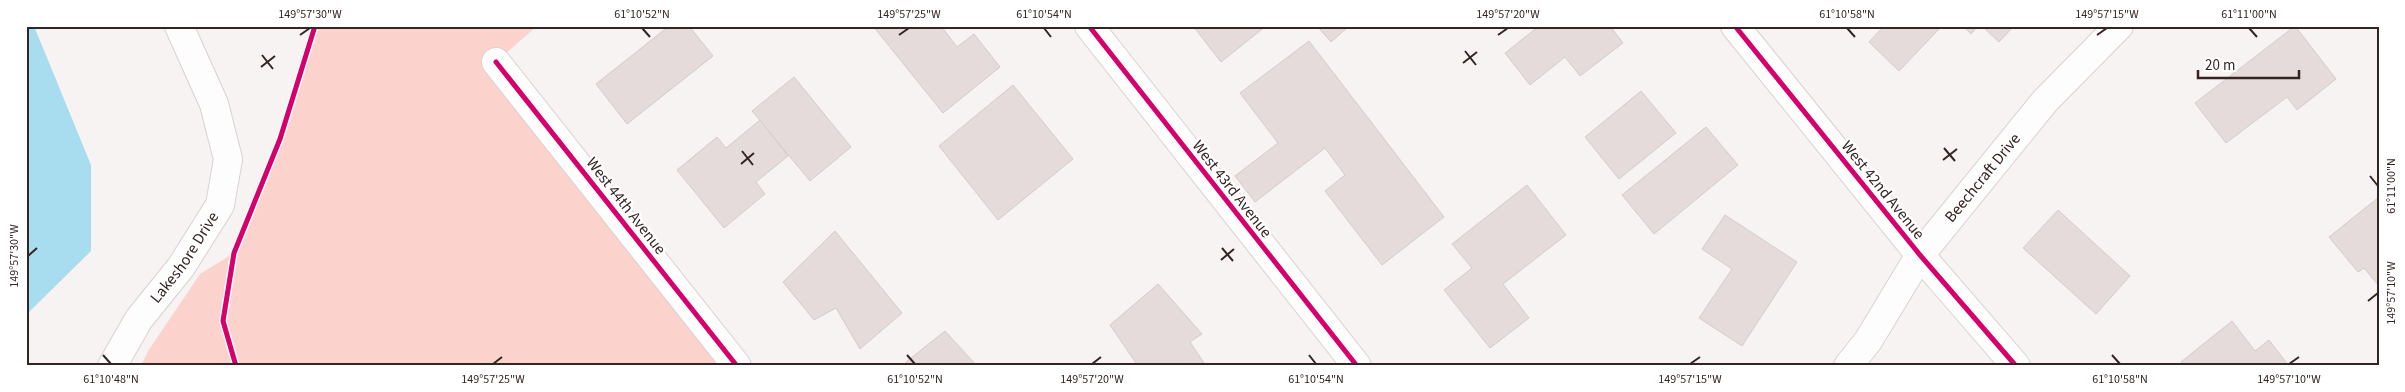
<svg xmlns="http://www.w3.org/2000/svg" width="2405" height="392" font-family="'Source Sans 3',sans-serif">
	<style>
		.green { fill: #fbd2cc }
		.water { fill: #a8ddf0 }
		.building { fill: #e5dbda; stroke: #d4cbca }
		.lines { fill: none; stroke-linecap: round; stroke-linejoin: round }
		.street-casing { stroke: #dbd0cf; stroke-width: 30 }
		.street { stroke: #fefdfd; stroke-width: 28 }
		.cycleway-casing { stroke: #fff; stroke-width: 8 }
		.cycleway { stroke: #d6006c; stroke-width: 5 }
		.ticks { fill: none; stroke: #342523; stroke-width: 2 }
		.labels { text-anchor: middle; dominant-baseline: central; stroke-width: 4.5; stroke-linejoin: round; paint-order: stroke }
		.street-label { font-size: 16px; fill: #342523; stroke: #fff }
		.neatline { fill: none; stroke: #342523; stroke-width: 2 }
		.ticks-label { font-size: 12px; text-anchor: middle; fill: #342523 }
	</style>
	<rect width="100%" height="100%" fill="#f8f3f3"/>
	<path class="green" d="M 315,26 L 537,26 L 496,62 L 737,366 L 141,366 L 148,351 L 200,274 L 234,253 L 280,139 Z"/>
	<path class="water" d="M 26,26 L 34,26 L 91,165 L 91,251 L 26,315 Z"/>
	<g class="building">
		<path d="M 669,26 L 689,26 L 713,56 L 627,124 L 596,84 Z"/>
		<path d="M 873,26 L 941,26 L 957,47 L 974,34 L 1000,67 L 943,113 Z"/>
		<path d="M 1193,26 L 1266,26 L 1221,62 Z"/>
		<path d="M 1317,26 L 1349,26 L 1331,42 Z"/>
		<path d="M 1539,26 L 1610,26 L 1623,43 L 1580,76 L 1565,57 L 1530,85 L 1505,53 Z"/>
		<path d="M 1884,26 L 1942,26 L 1899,71 L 1869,42 Z"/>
		<path d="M 1963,26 L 1978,26 L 1971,34 Z"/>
		<path d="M 1982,26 L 2014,26 L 1999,42 Z"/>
		<path d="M 2295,26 L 2336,79 L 2297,110 L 2287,97 L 2226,143 L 2195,103 Z"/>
		<path d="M 1309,41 L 1444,217 L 1382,265 L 1325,191 L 1345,175 L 1325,148 L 1255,202 L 1235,176 L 1278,143 L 1240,93 Z"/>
		<path d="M 794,77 L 851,147 L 810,181 L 752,111 Z"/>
		<path d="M 1013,85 L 1073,159 L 998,220 L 939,146 Z"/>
		<path d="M 1641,91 L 1676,133 L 1619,179 L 1585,137 Z"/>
		<path d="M 760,120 L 788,156 L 756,182 L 765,194 L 724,228 L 677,170 L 717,137 L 726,148 Z"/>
		<path d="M 1706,127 L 1738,165 L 1654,234 L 1622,195 Z"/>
		<path d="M 1527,185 L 1566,235 L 1503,284 L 1529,318 L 1490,348 L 1444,290 L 1472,268 L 1452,244 Z"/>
		<path d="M 2379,197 L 2379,286 L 2364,268 L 2358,272 L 2329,237 Z"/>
		<path d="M 2058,210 L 2130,276 L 2096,314 L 2023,248 Z"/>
		<path d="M 1725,215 L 1797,262 L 1742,346 L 1699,318 L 1732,269 L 1702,249 Z"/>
		<path d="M 835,231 L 902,313 L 860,349 L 836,308 L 814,320 L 783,282 Z"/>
		<path d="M 1158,284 L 1202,334 L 1190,342 L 1206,366 L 1138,366 L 1110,325 Z"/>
		<path d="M 2232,321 L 2255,351 L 2269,340 L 2289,366 L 2184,366 L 2181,362 Z"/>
		<path d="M 945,331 L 977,366 L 908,366 L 906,362 Z"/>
	</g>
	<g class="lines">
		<defs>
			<g id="street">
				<path d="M 1089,26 L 1357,366"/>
				<path d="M 1735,26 L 1920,255 L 2016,366"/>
				<path d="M 496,62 L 737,366"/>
				<path id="s1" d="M 112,366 L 139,319 L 181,267 L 220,205 L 228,159 L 214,104 L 179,26"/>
				<path id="s2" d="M 1848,366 L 1868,341 L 1920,255 L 2045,101 L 2119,26"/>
			</g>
		</defs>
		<use href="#street" class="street-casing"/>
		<use href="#street" class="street"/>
		<defs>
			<g id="cycleway">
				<path d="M 1089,26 L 1357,366"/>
				<path d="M 1735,26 L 1920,255 L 2016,366"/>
				<path d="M 496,62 L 737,366"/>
				<path d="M 236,366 L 223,321 L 234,253 L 280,139 L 315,26"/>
			</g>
		</defs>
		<use href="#cycleway" class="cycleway-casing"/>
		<use href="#cycleway" class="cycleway"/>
	</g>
	<path class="ticks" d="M 642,28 L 650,37M 1044,28 L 1051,37M 1847,28 L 1855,37M 2249,28 L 2257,37M 300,35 L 310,28M 899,35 L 909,28M 1498,35 L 1508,28M 2097,35 L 2107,28M 1465,51 L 1476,65M 262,55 L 273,69M 1463,63 L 1477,52M 261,67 L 275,56M 1944,148 L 1955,161M 742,151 L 753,165M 1943,160 L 1957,149M 741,164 L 754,153M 2370,176 L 2378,186M 1222,248 L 1233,261M 28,256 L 37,248M 1221,260 L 1234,249M 2368,301 L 2378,293M 103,355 L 111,364M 907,355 L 915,364M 1309,355 L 1316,364M 2112,355 L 2120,364M 493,364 L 502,357M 1092,364 L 1101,357M 1690,364 L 1700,357M 2289,364 L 2299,357"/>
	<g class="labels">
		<g class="street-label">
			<text stroke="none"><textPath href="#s2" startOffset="232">Beechcraft Drive</textPath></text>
			<text transform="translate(1232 189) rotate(52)">West 43rd Avenue</text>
			<text transform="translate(1883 190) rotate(51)">West 42nd Avenue</text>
			<text transform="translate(626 206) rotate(52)">West 44th Avenue</text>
			<text stroke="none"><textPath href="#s1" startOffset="131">Lakeshore Drive</textPath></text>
		</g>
	</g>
	<rect width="2405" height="392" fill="none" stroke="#ffffff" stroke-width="55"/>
	<path d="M2198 70v8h101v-8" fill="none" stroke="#342523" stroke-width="2.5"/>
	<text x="2205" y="70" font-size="15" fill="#342523" stroke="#ffffff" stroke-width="4" paint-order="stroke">20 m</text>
	<rect x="28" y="28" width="2350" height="336" class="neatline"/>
	<g class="ticks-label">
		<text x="310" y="18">149°57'30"W</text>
		<text x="642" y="18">61°10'52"N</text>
		<text x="909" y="18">149°57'25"W</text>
		<text x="1044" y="18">61°10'54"N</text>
		<text x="1508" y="18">149°57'20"W</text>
		<text x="1847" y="18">61°10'58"N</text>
		<text x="2107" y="18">149°57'15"W</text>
		<text x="2249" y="18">61°11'00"N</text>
		<text transform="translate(2391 186) rotate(-90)" y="4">61°11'00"N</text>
		<text transform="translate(14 256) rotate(-90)" y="4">149°57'30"W</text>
		<text transform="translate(2391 293) rotate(-90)" y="4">149°57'10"W</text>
		<text x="111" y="383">61°10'48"N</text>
		<text x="493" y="383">149°57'25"W</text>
		<text x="915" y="383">61°10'52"N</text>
		<text x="1092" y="383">149°57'20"W</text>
		<text x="1316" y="383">61°10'54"N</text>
		<text x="1690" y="383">149°57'15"W</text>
		<text x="2120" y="383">61°10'58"N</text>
		<text x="2289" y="383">149°57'10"W</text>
	</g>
</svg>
